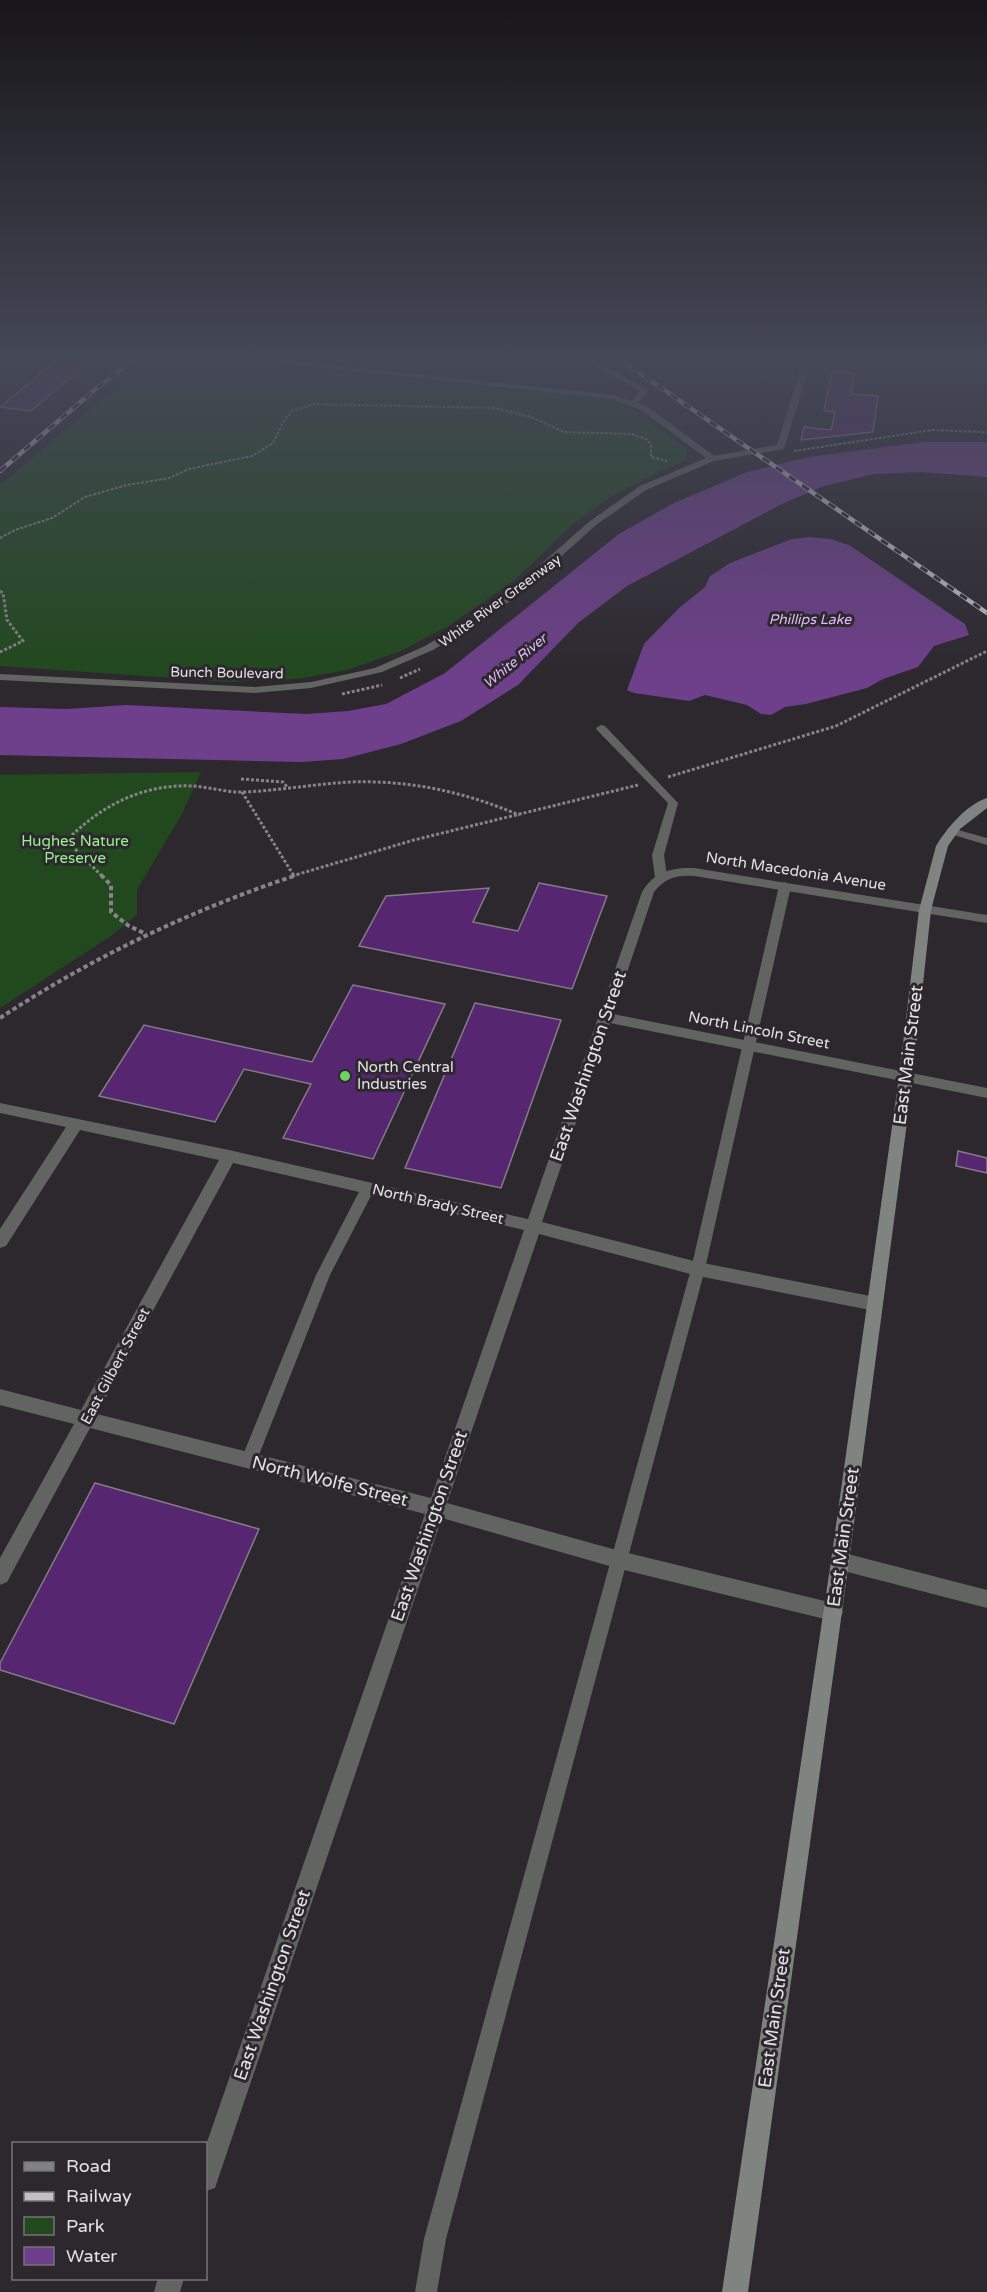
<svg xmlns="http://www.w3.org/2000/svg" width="987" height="2292" font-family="'Varela Round',sans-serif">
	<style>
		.green { fill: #21491d }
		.water { fill: #6e3f8a }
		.building { fill: #562770; stroke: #827d85; stroke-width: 1.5 }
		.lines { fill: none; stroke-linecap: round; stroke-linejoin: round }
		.path-far2 { stroke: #878389; stroke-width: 2; stroke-dasharray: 3 1.5; stroke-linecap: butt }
		.path-far1 { stroke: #878389; stroke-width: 3; stroke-dasharray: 3 2; stroke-linecap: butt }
		.path { stroke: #878389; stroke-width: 4; stroke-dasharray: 4.5 3; stroke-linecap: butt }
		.lane { fill: #616461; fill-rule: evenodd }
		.street { fill: #616461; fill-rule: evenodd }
		.secondary { fill: #808480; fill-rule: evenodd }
		.rail-casing { stroke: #c3c0c5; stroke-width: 4.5 }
		.rail { stroke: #2c282e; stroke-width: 3; stroke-dasharray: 8; stroke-linecap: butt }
		.poi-dot { fill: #6cd362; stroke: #2c282e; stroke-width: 2 }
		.labels { text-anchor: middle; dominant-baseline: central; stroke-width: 6; stroke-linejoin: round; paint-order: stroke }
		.far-street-label { font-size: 14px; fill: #e4e1e6; stroke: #2c282e }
		.far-water-label { font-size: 14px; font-style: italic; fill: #e1bbfa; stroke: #2c282e }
		.park-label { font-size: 15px; fill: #99f290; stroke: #2c282e }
		.street-label { font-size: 15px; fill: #e4e1e6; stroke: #2c282e }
		.poi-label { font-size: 15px; fill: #e4e1e6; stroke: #2c282e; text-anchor: start }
		.near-street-label { font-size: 18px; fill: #e4e1e6; stroke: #2c282e }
	</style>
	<rect width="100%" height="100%" fill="#2c282e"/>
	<g class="green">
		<path d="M 158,358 L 211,358 L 596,397 L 623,402 L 684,447 L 687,450 L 687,459 L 617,493 L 574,523 L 515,580 L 448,626 L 401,651 L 347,670 L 298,679 L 230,682 L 0,666 L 0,485 L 121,383 Z"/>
		<path d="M 201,772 L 182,814 L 137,890 L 137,915 L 111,936 L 0,1008 L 0,775 Z"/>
	</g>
	<g class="water">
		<path d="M 923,442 L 987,442 L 987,477 L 921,472 L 874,474 L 824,486 L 782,504 L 627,586 L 578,623 L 518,685 L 461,721 L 401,744 L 343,759 L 302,762 L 0,755 L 0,707 L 67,709 L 126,705 L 306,714 L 348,711 L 386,704 L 445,673 L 619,534 L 672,504 L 747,472 L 809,457 Z"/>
		<path d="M 810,537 L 830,539 L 849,545 L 965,624 L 969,635 L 934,646 L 918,667 L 883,679 L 867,688 L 806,704 L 785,707 L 771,715 L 761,714 L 747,705 L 705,695 L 689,701 L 634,693 L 627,690 L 644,644 L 679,608 L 705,587 L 710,576 L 730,563 L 792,539 Z"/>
	</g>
	<g class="building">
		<path d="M 60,358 L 94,358 L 31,411 L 0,407 Z"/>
		<path d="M 832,371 L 854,373 L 851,394 L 878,396 L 873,432 L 801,440 L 804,427 L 831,430 L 835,412 L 824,411 Z"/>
		<path d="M 539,883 L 607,896 L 572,989 L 359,946 L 386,896 L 489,888 L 473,922 L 518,931 Z"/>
		<path d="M 353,985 L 445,1004 L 373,1159 L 283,1138 L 311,1084 L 244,1069 L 215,1122 L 99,1096 L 144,1025 L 312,1062 Z"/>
		<path d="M 475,1003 L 561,1020 L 501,1188 L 405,1168 Z"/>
		<path d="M 958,1151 L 987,1158 L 987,1173 L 956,1166 Z"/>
		<path d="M 95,1483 L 259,1529 L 174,1724 L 0,1670 L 0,1663 Z"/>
	</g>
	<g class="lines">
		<g class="path-far2">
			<path d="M 794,451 L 932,430 L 987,432"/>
			<path d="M 0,538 L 15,530 L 52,518 L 85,497 L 127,485 L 169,478 L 189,469 L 252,456 L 273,443 L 283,422 L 292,411 L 314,404 L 494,408 L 531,417 L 564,432 L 631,434 L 646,439 L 651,444 L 651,457 L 667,461"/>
		</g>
		<g class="path-far1">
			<path d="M 0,591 L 3,593 L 7,620 L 23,641 L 0,652"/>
			<path d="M 400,678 L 420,669"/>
			<path d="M 342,694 L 382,685"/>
			<path d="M 668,777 L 836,726 L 987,651"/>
			<path d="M 241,779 L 283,782 L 287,787"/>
			<path d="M 242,792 L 294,876"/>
			<path d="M 102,876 L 70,844 L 70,837 C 104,804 144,784 192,786 C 210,787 228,793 246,792 C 281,790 316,784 351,782 C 410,780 465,792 519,815"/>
			<path d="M 292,876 L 414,840 L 638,785"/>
		</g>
		<g class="path">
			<path d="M 101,875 L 111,885 L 111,912 L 129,926 L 146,934"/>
			<path d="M 0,1018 C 93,957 191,910 297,875"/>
		</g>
		<g class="lane">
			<path d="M 581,358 L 589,358 L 648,390 L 637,405 L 631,405 L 630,403 L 640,391 Z"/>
			<path d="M 601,725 L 605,726 L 678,803 L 664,855 L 667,877 L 665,880 L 661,881 L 655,877 L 652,855 L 668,803 L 597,730 L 596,728 Z"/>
			<path d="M 951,828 L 987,838 L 987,845 L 947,833 L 947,829 Z"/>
			<path d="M 785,882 L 791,886 L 705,1269 L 446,2239 L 437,2292 L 415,2292 L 424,2239 L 691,1269 L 779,886 Z"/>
			<path d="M 368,1183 L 373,1184 L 375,1188 L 330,1275 L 257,1460 L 255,1465 L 249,1467 L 243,1465 L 241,1460 L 316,1275 L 363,1184 Z"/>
		</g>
		<g class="street">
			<path d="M 243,358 L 265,358 L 613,395 L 647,406 L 714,456 L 777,445 L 802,364 L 806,358 L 814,358 L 810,364 L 784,449 L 714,461 L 646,490 L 596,525 L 516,597 L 489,616 L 433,650 L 382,672 L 311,688 L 255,693 L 0,680 L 0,674 L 255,687 L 311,682 L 375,668 L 425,646 L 481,612 L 508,593 L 590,521 L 640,486 L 706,458 L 641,410 L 612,399 L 247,360 Z"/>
			<path d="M 694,868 L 987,915 L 987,923 L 694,876 C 677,875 665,878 654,892 L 613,1014 L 987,1088 L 987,1098 L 610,1023 L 542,1222 L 698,1262 L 875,1297 L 881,1299 L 883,1304 L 881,1309 L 875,1311 L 698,1276 L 539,1234 L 447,1503 L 620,1551 L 833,1603 L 840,1605 L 843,1612 L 840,1619 L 833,1621 L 620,1569 L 442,1518 L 218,2179 L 215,2188 L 206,2191 L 206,2145 L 425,1514 L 90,1428 L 7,1582 L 0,1585 L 0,1558 L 74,1424 L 0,1405 L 0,1389 L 81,1410 L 219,1160 L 80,1130 L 6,1246 L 0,1248 L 0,1229 L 66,1127 L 0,1113 L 0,1103 L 229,1150 L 528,1219 L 642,892 C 654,872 671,867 694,868 ZM 233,1163 L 524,1230 L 431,1498 L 97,1414 Z"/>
			<path d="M 840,1552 L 987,1590 L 987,1608 L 840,1570 L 833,1567 L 831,1561 L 833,1555 Z"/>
			<path d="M 158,2278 L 184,2278 L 180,2292 L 154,2292 Z"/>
		</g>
		<path class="secondary" d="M 987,798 L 987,808 L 960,829 L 948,846 L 931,910 L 913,1077 L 849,1561 L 748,2292 L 722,2292 L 831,1561 L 899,1077 L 919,910 L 936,846 C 947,828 966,805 987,798 Z"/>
		<defs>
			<g id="rail">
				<path d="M 618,358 L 987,613"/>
				<path d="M 0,471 L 98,387 L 137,358"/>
			</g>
		</defs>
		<use href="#rail" class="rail-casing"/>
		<use href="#rail" class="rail"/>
	</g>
	<linearGradient id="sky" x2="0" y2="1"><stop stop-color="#181619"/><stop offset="0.53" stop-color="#454857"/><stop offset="1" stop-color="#454857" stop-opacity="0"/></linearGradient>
	<rect width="987" height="678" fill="url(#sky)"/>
	<circle class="poi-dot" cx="345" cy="1076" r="6"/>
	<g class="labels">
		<g class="far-street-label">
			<text transform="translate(500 601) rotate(-36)">White River Greenway</text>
			<text transform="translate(227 673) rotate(1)">Bunch Boulevard</text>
		</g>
		<g class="far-water-label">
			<text x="810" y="619">Phillips Lake</text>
			<text transform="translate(515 661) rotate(-39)">White River</text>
		</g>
		<g class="park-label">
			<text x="75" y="841">Hughes Nature<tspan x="75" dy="17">Preserve</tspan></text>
		</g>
		<g class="street-label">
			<text transform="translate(796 871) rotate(9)">North Macedonia Avenue</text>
			<text transform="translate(759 1030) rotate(11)">North Lincoln Street</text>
			<text transform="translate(438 1204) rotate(13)">North Brady Street</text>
			<text transform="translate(115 1366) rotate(-62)">East Gilbert Street</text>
		</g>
		<g class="poi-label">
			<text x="357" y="1067">North Central<tspan x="357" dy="17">Industries</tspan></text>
		</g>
		<g class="near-street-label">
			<text transform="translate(908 1055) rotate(-83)">East Main Street</text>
			<text transform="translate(588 1066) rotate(-71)">East Washington Street</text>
			<text transform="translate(330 1481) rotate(14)">North Wolfe Street</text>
			<text transform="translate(429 1526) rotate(-71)">East Washington Street</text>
			<text transform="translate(843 1537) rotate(-82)">East Main Street</text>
			<text transform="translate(272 1985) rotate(-71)">East Washington Street</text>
			<text transform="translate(774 2018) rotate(-82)">East Main Street</text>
		</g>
	</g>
	<rect x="12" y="2142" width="195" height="138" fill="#2c282e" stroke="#767278" stroke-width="1.5"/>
	<rect x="24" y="2162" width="30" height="9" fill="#808480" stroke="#767278" stroke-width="1.5"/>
	<text x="66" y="2172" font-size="18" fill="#e4e1e6">Road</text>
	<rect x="24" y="2192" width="30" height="9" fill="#c3c0c5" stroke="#767278" stroke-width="1.5"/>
	<text x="66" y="2202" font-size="18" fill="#e4e1e6">Railway</text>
	<rect x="24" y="2217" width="30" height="18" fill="#21491d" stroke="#767278" stroke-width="1.5"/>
	<text x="66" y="2232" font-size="18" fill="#e4e1e6">Park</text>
	<rect x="24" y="2247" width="30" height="18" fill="#6e3f8a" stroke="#767278" stroke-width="1.5"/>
	<text x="66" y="2262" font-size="18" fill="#e4e1e6">Water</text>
</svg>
